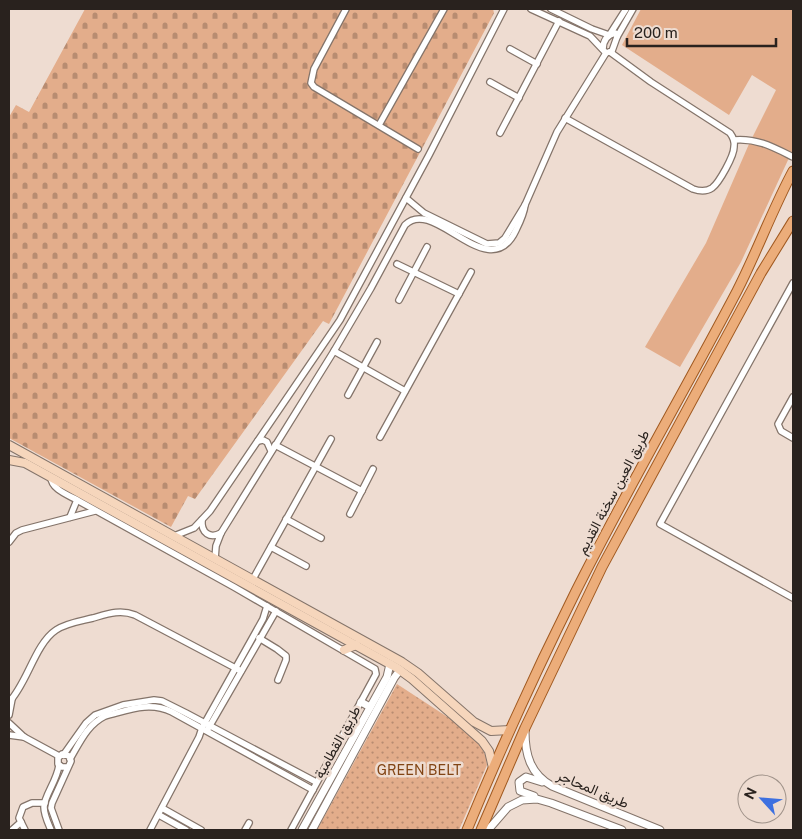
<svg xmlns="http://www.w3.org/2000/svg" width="802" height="839" font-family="'Public Sans',Vazirmatn,sans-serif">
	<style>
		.green { fill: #e3ad8b }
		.cemetery { fill: url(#cemetery-stones) }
		.park { fill: url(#park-dots) }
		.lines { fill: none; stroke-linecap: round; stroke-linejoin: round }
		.minor-casing { stroke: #84746a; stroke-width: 8 }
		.tertiary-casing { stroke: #84746a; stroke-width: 9 }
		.secondary-casing { stroke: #84746a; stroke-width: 10 }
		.primary-casing { stroke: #a05920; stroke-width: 11 }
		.minor { stroke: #fff; stroke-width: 5.5 }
		.tertiary { stroke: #fff; stroke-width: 7 }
		.secondary { stroke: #f6d6bc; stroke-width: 8 }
		.primary { stroke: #ecad7a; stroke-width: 9 }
		.labels { text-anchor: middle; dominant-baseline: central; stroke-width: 5; stroke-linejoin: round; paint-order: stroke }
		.street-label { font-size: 14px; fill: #29221e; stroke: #eedcd1 }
		.park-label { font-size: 14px; fill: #824414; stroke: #eedcd1 }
	</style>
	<defs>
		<pattern id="cemetery-stones" width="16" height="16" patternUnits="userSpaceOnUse" patternTransform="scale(1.25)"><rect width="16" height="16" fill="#e3ad8b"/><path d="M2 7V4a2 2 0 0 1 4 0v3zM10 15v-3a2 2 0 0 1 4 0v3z" fill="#b88c71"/></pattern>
		<pattern id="park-dots" width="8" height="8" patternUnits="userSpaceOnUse" patternTransform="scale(1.25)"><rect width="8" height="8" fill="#e3ad8b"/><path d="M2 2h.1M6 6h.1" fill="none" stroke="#b88c71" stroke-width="1.8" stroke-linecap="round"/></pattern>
	</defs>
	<rect width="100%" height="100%" fill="#eedcd1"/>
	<path class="green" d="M 641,9 L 793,9 L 793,152 L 788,160 L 741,262 L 680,367 L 645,347 L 706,243 L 749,144 L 776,90 L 752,75 L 729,115 L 622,45 Z"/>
	<path class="cemetery" d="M 85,9 L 493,9 L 494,13 L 329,324 L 323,321 L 195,499 L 188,496 L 171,527 L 9,438 L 9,117 L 16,105 L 29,112 Z"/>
	<path class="park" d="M 397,684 L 472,733 L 483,750 L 486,757 L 487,765 L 459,830 L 317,830 Z"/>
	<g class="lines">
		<defs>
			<g id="minor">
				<path d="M 346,9 L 314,69 L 311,83 L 314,87 L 418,149"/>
				<path d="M 531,9 L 590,36 L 606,53 L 612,51 L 617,37 L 617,34 L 615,33 C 607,35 603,41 603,49"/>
				<path d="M 551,9 L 592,29 L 609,35"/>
				<path d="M 610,34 L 626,9"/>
				<path d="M 617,37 L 633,9"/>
				<path d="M 510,49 L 537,64"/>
				<path d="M 490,82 L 519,98"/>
				<path d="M 565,118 L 693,189 C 699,191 706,192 712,188 C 719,183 734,156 734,147 C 735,142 733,137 730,133 L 651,82 L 610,52"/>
				<path d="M 379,125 L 444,9"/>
				<path d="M 500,133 L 559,21"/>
				<path d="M 734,140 C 757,138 773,147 793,157"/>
				<path d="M 406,198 L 424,213 L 487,244 L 499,243 L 505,238 L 525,205 L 557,132 L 606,53"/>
				<path d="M 397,264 L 459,294"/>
				<path d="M 793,283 L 660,524 L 793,598"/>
				<path d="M 399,300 L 427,247"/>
				<path d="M 334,351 L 405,391"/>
				<path d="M 348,395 L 377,342"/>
				<path d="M 793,397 L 778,424 L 781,431 L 793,438"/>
				<path d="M 380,437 L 471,272"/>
				<path d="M 258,441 L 263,440 L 267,442 L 271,451"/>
				<path d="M 275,445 L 362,491"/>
				<path d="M 51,477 C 51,489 68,495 77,500 L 234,587 L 375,669 L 376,674 L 291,830"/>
				<path d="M 350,514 L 373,469"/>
				<path d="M 70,517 L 77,500"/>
				<path d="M 286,519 L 321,538"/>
				<path d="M 202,520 C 201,533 210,539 221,533"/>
				<path d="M 174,536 L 194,528 L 210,511 L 340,320 L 429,155 L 504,9"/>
				<path d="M 9,542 L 16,533 L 22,530 L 95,511"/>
				<path d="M 271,547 L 306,566"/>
				<path d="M 215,559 L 216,546 L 221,533 L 334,351 L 371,288 L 405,225 C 434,195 489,288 516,230 C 520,222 524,214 525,205"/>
				<path d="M 253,579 L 331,439"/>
				<path d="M 259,638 L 277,649 L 286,656 L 286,660 L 278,680"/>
				<path d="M 9,702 C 27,684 35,644 56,630 C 66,623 81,621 93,618 C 107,614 120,609 135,615 L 241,671"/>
				<path d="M 9,715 L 12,699"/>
				<path d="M 9,723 L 24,737 L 59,756"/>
				<path d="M 208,729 L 276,611"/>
				<path d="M 9,735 L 24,737"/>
				<path d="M 64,754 L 86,723 L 95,715 L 123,705 L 154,700 L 162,701 L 186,713 L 316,782"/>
				<path d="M 70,759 C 80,742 87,725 105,716 C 129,710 149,701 172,712 L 313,790"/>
				<path d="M 162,808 L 201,830"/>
				<path d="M 159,815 L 186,830"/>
				<path d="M 12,830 L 21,822"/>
				<path d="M 25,830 L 19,818 L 23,807 L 32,803 L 45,803"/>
				<path d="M 51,830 C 48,823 44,815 44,807 C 44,796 57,781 59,765"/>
				<path d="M 59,830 L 51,808 L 52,803 L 71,761 L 69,756 L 62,754 L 58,758 L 58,764 L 62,767 L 67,767"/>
				<path d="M 150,830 L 199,737 L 202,728 L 263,619 L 267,606"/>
				<path d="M 245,830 L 249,823"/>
			</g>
			<g id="tertiary">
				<path d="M 361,702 L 370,707"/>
				<path d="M 525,731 C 525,754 530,774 552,786 L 660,830"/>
				<path d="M 534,796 L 520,791 L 519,782 L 526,777 L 542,782"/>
				<path d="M 302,830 L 387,677 L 390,664"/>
				<path d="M 312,830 L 394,678 L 400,670"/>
				<path d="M 488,830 L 508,807 L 522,800 L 537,799 L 551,803 L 622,830"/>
			</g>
			<g id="secondary">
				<path d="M 9,445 L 402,662 L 418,673 L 474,722 L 491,731 L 510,730"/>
				<path d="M 9,460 L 25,463 L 397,668 L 412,679 L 482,741 L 489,751 L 493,768"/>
				<path d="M 344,650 L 356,645"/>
			</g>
			<g id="primary">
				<path d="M 467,830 C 500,750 536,671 575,593 C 626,491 684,392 737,291 C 757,252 772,210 793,171"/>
				<path d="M 481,830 L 525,728 L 602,567 L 761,273 L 793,221"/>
			</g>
		</defs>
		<use href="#minor" class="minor-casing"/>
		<use href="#tertiary" class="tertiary-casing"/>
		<use href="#secondary" class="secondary-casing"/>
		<use href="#primary" class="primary-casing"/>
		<use href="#minor" class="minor"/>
		<use href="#tertiary" class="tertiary"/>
		<use href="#secondary" class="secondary"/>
		<use href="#primary" class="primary"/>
	</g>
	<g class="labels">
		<g class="street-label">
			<text transform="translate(613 492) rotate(-62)">طريق العين سخنة القديم</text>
			<text transform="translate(337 742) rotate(-61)">طريق القطامية</text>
			<text transform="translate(593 789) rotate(23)">طريق المحاجر</text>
		</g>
		<g class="park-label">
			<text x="419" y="770">GREEN BELT</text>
		</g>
	</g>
	<rect width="802" height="839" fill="none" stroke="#29221e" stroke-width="20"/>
	<g transform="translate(762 799) rotate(296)"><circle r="24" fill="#eedcd1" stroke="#9f9289"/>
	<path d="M0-4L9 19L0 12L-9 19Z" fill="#3d70e0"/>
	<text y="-8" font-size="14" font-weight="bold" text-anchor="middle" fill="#29221e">N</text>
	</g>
	<path d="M627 38v8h149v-8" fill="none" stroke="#29221e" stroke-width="2.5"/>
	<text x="634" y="38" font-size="15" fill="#29221e" stroke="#eedcd1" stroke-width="4" paint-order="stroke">200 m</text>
</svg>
